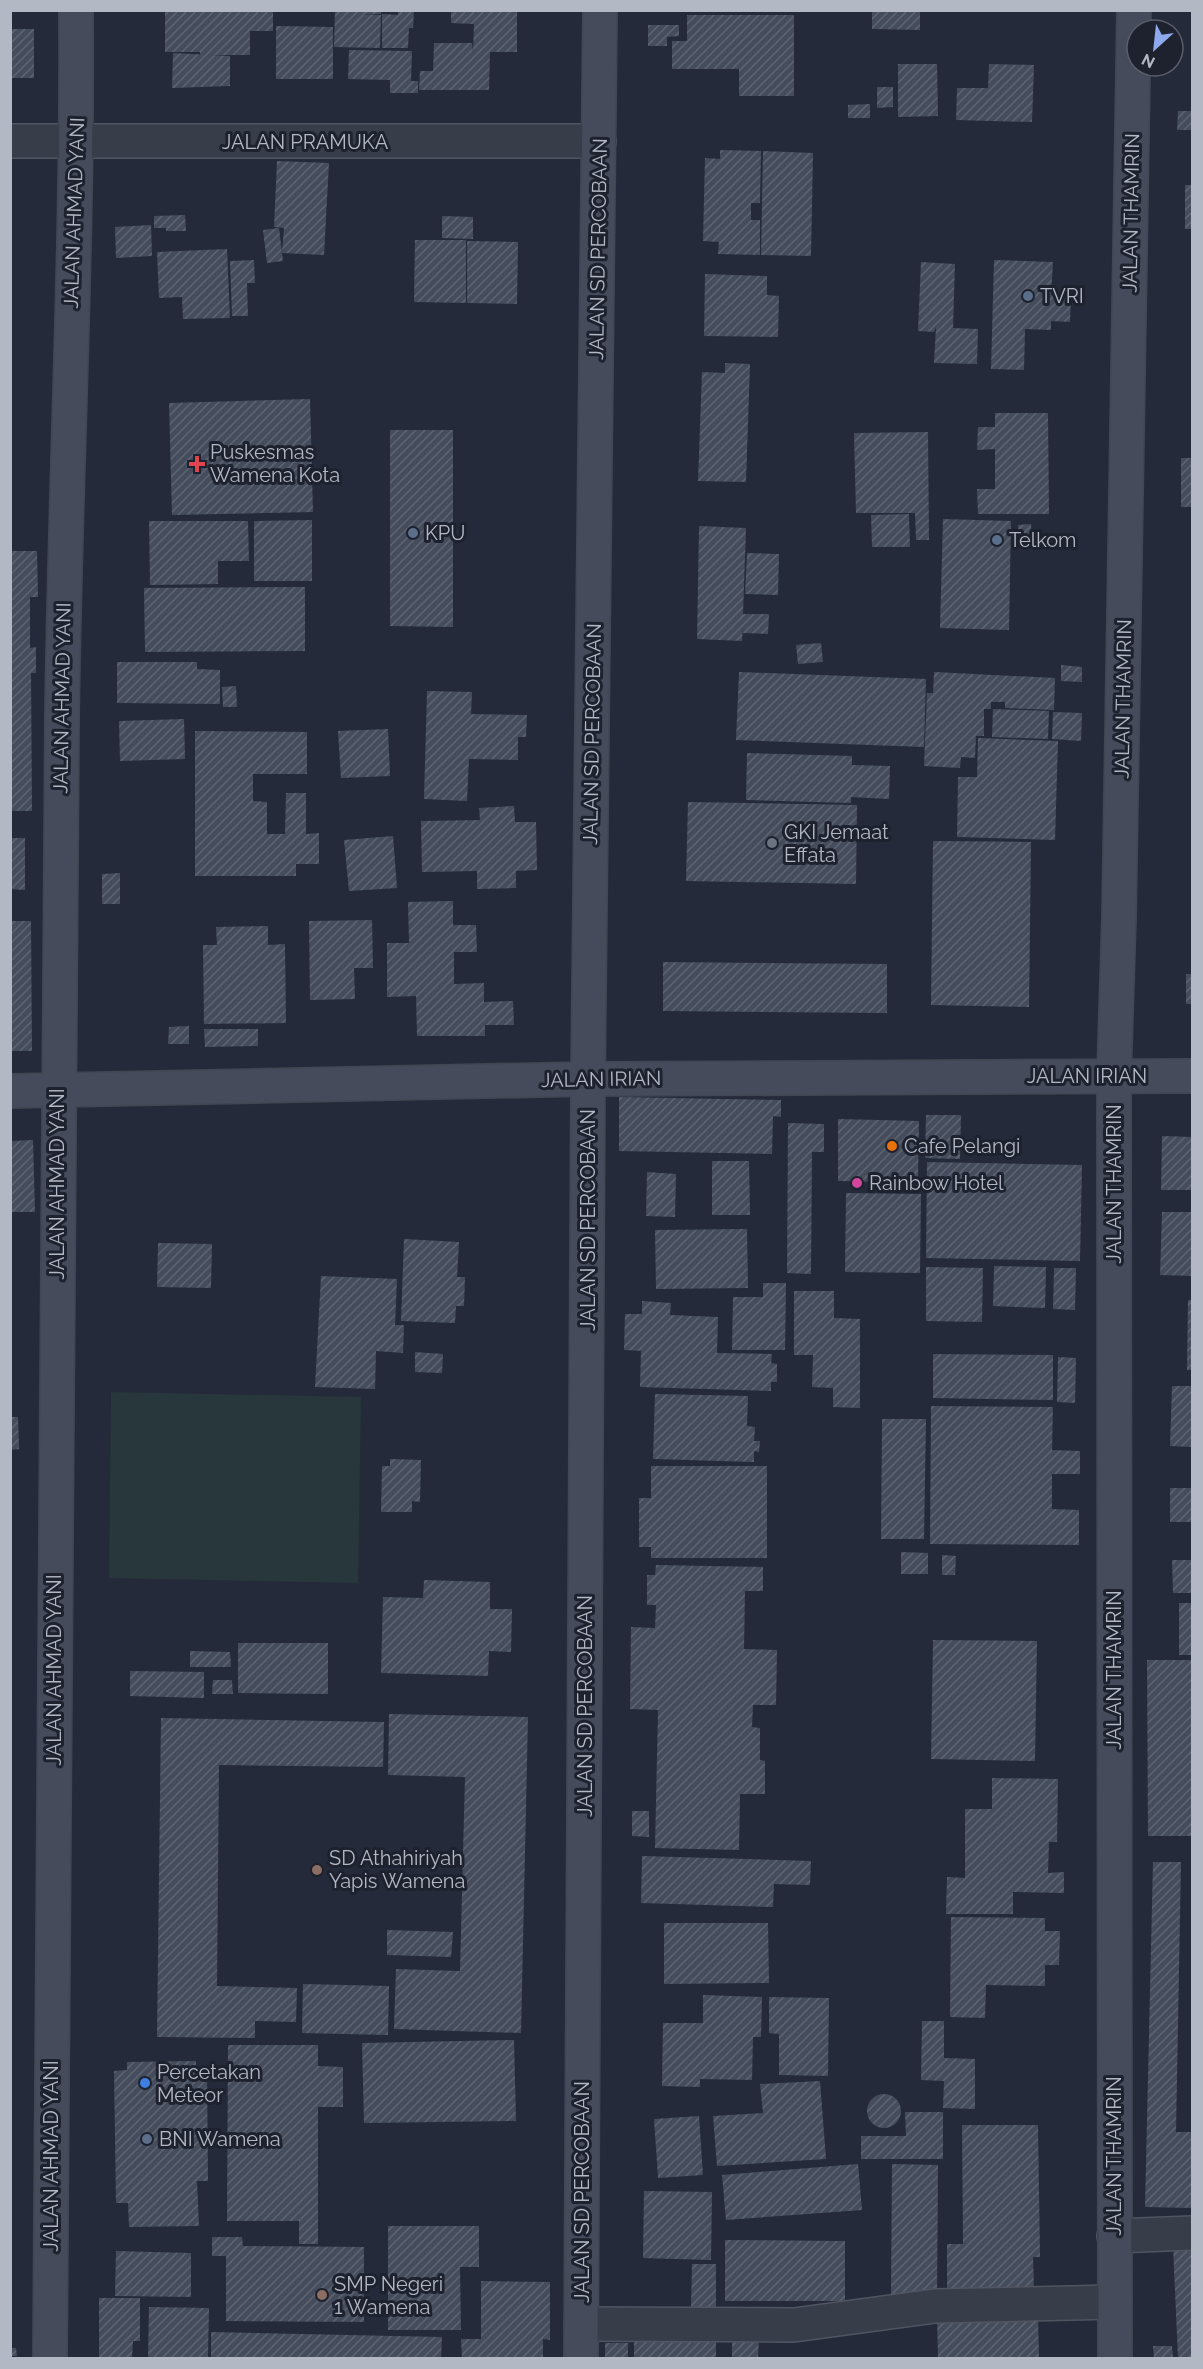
<svg xmlns="http://www.w3.org/2000/svg" width="1203" height="2369" font-family="Raleway,sans-serif">
	<style>
		.pitch { fill: #27373b }
		.building { fill: url(#building-hatch) }
		.lines { fill: none; stroke-linecap: round; stroke-linejoin: round }
		.street-casing { stroke: #505561; stroke-width: 36 }
		.secondary-casing { stroke: #414652; stroke-width: 36 }
		.street { stroke: #373d49; stroke-width: 33 }
		.secondary { stroke: #464b5c; stroke-width: 33 }
		.service-dot { fill: #5c6f8a; stroke: #1d222e; stroke-width: 2 }
		.health-dot { fill: #e0444e; stroke: #1d222e; stroke-width: 2 }
		.worship-dot { fill: #6b7280; stroke: #1d222e; stroke-width: 2 }
		.food-dot { fill: #e8710a; stroke: #1d222e; stroke-width: 2 }
		.hotel-dot { fill: #d1479c; stroke: #1d222e; stroke-width: 2 }
		.education-dot { fill: #8d6e63; stroke: #1d222e; stroke-width: 2 }
		.shop-dot { fill: #3f7fe0; stroke: #1d222e; stroke-width: 2 }
		.labels { text-anchor: middle; dominant-baseline: central; stroke-width: 6; stroke-linejoin: round; paint-order: stroke }
		.street-label { font-size: 20px; fill: #b3b8c5; stroke: #1d222e }
		.poi-label { font-size: 20px; fill: #b3b8c5; stroke: #1d222e; text-anchor: start }
	</style>
	<defs>
		<pattern id="building-hatch" width="6" height="6" patternUnits="userSpaceOnUse" patternTransform="scale(1.5)"><rect width="6" height="6" fill="#454d5d"/><path d="M-1 1l2-2M0 6l6-6M5 7l2-2" fill="none" stroke="#5d6573"/></pattern>
	</defs>
	<rect width="100%" height="100%" fill="#242a39"/>
	<path class="pitch" d="M 111,1392 L 361,1397 L 358,1583 L 109,1578 Z"/>
	<g class="building">
		<path d="M 165,10 L 273,10 L 273,31 L 250,31 L 250,55 L 200,55 L 200,52 L 165,52 Z"/>
		<path d="M 335,10 L 381,10 L 381,14 L 360,14 L 381,15 L 380,48 L 334,47 Z"/>
		<path d="M 398,10 L 414,10 L 413,28 L 409,28 L 408,48 L 382,48 L 382,14 L 398,15 Z"/>
		<path d="M 451,10 L 517,10 L 517,52 L 490,52 L 489,90 L 419,90 L 420,71 L 433,71 L 434,43 L 472,43 L 473,52 L 474,24 L 451,23 Z"/>
		<path d="M 872,10 L 920,10 L 920,30 L 872,29 Z"/>
		<path d="M 687,15 L 794,15 L 794,96 L 739,96 L 739,69 L 672,69 L 672,41 L 687,41 Z"/>
		<path d="M 648,25 L 679,25 L 679,36 L 667,37 L 667,46 L 648,46 Z"/>
		<path d="M 276,26 L 333,27 L 333,79 L 276,79 Z"/>
		<rect x="10" y="29" width="24" height="49"/>
		<path d="M 349,50 L 412,51 L 411,81 L 418,81 L 418,93 L 390,93 L 390,80 L 348,79 Z"/>
		<path d="M 173,53 L 230,56 L 230,86 L 172,88 Z"/>
		<path d="M 898,64 L 937,64 L 938,116 L 898,117 Z"/>
		<path d="M 989,64 L 1034,65 L 1032,122 L 956,120 L 957,88 L 988,88 Z"/>
		<path d="M 877,87 L 893,87 L 893,107 L 877,108 Z"/>
		<path d="M 870,104 L 870,118 L 848,118 L 848,105 Z"/>
		<path d="M 1178,111 L 1192,111 L 1192,130 L 1177,130 Z"/>
		<path d="M 720,150 L 761,151 L 760,203 L 751,203 L 751,220 L 760,220 L 760,255 L 718,254 L 719,242 L 703,241 L 705,158 L 720,159 Z"/>
		<path d="M 763,151 L 813,153 L 811,256 L 761,255 Z"/>
		<path d="M 277,161 L 329,163 L 324,255 L 282,253 L 284,228 L 274,227 Z"/>
		<rect x="1185" y="185" width="7" height="44"/>
		<path d="M 185,215 L 186,231 L 166,231 L 166,228 L 154,228 L 154,216 Z"/>
		<path d="M 442,216 L 473,217 L 473,239 L 442,238 Z"/>
		<path d="M 151,225 L 152,256 L 116,258 L 115,227 Z"/>
		<path d="M 279,228 L 283,261 L 267,263 L 263,230 Z"/>
		<path d="M 415,240 L 466,240 L 466,303 L 414,302 Z"/>
		<path d="M 467,241 L 518,242 L 517,304 L 467,303 Z"/>
		<path d="M 227,249 L 230,318 L 183,319 L 182,297 L 159,298 L 157,252 Z"/>
		<path d="M 254,260 L 255,283 L 247,283 L 248,316 L 232,316 L 230,261 Z"/>
		<path d="M 994,260 L 1053,262 L 1051,295 L 1071,296 L 1070,322 L 1051,321 L 1051,330 L 1025,329 L 1024,370 L 991,369 Z"/>
		<path d="M 921,262 L 955,264 L 953,328 L 978,329 L 977,364 L 934,363 L 936,327 L 934,332 L 918,331 Z"/>
		<path d="M 705,274 L 767,276 L 767,295 L 779,296 L 778,337 L 704,336 Z"/>
		<path d="M 725,363 L 750,364 L 746,482 L 698,481 L 702,372 L 725,373 Z"/>
		<path d="M 310,399 L 313,512 L 172,515 L 169,403 Z"/>
		<path d="M 995,413 L 1048,413 L 1049,514 L 978,514 L 977,489 L 995,489 L 995,449 L 977,450 L 978,427 L 995,427 Z"/>
		<path d="M 390,430 L 453,430 L 453,627 L 390,626 Z"/>
		<path d="M 928,432 L 929,540 L 916,540 L 915,513 L 856,513 L 854,433 Z"/>
		<rect x="1181" y="458" width="11" height="49"/>
		<path d="M 909,514 L 910,547 L 872,547 L 871,515 Z"/>
		<path d="M 943,519 L 1011,521 L 1009,630 L 940,628 Z"/>
		<path d="M 312,520 L 312,581 L 254,581 L 254,521 Z"/>
		<path d="M 149,521 L 248,521 L 249,561 L 218,561 L 218,584 L 150,585 Z"/>
		<path d="M 1031,524 L 1032,543 L 1019,544 L 1018,525 Z"/>
		<path d="M 699,526 L 746,528 L 743,614 L 769,614 L 768,634 L 743,633 L 743,627 L 742,641 L 697,639 Z"/>
		<path d="M 10,551 L 37,551 L 38,597 L 30,597 L 30,648 L 36,647 L 36,673 L 31,673 L 32,811 L 10,811 Z"/>
		<path d="M 747,553 L 779,554 L 778,595 L 745,594 Z"/>
		<path d="M 305,587 L 305,651 L 145,652 L 144,588 Z"/>
		<path d="M 821,643 L 823,662 L 798,664 L 796,645 Z"/>
		<path d="M 117,662 L 197,662 L 197,669 L 220,670 L 220,704 L 117,703 Z"/>
		<path d="M 1061,665 L 1082,667 L 1082,682 L 1061,681 Z"/>
		<path d="M 739,672 L 926,679 L 924,747 L 736,740 Z"/>
		<path d="M 934,672 L 1055,678 L 1054,710 L 1005,708 L 1005,702 L 991,702 L 991,709 L 984,709 L 984,736 L 976,736 L 975,758 L 961,757 L 960,768 L 924,766 L 927,693 L 933,693 Z"/>
		<path d="M 236,686 L 237,707 L 223,707 L 222,687 Z"/>
		<path d="M 427,691 L 472,692 L 471,714 L 527,715 L 526,737 L 518,737 L 518,760 L 469,759 L 467,801 L 424,799 Z"/>
		<path d="M 993,709 L 1049,711 L 1048,739 L 992,737 Z"/>
		<path d="M 1053,712 L 1082,713 L 1081,741 L 1052,739 Z"/>
		<path d="M 184,719 L 185,759 L 120,761 L 119,721 Z"/>
		<path d="M 388,729 L 390,776 L 341,778 L 338,731 Z"/>
		<path d="M 195,731 L 307,732 L 307,774 L 253,774 L 253,801 L 267,802 L 267,834 L 285,834 L 286,793 L 306,793 L 306,834 L 319,833 L 319,864 L 296,864 L 296,876 L 195,876 Z"/>
		<path d="M 978,738 L 1058,741 L 1055,840 L 957,837 L 958,777 L 977,777 Z"/>
		<path d="M 747,753 L 852,756 L 852,765 L 890,766 L 889,799 L 851,797 L 851,803 L 746,800 Z"/>
		<path d="M 688,802 L 857,805 L 856,884 L 686,881 Z"/>
		<path d="M 514,806 L 515,822 L 536,822 L 537,870 L 516,871 L 516,888 L 477,889 L 477,871 L 422,872 L 421,821 L 480,820 L 479,808 Z"/>
		<path d="M 393,836 L 397,888 L 349,891 L 344,840 Z"/>
		<path d="M 10,838 L 25,838 L 25,890 L 10,889 Z"/>
		<path d="M 933,841 L 1031,842 L 1029,1007 L 931,1005 Z"/>
		<path d="M 120,873 L 120,904 L 102,904 L 102,874 Z"/>
		<path d="M 453,901 L 453,925 L 476,925 L 477,952 L 454,952 L 454,984 L 484,983 L 484,1002 L 513,1001 L 514,1025 L 485,1025 L 485,1036 L 417,1036 L 416,996 L 387,997 L 387,943 L 409,943 L 408,902 Z"/>
		<path d="M 372,920 L 373,968 L 354,968 L 355,999 L 310,1000 L 309,921 Z"/>
		<path d="M 10,921 L 31,921 L 32,1051 L 10,1051 Z"/>
		<path d="M 268,926 L 268,945 L 285,944 L 286,1023 L 204,1024 L 203,945 L 217,945 L 216,927 Z"/>
		<path d="M 663,962 L 887,964 L 887,1013 L 663,1011 Z"/>
		<rect x="1186" y="974" width="6" height="30"/>
		<path d="M 189,1026 L 189,1044 L 168,1044 L 169,1027 Z"/>
		<path d="M 204,1029 L 258,1029 L 258,1046 L 205,1047 Z"/>
		<path d="M 619,1097 L 781,1100 L 781,1117 L 773,1116 L 772,1154 L 619,1151 Z"/>
		<path d="M 926,1115 L 961,1115 L 960,1159 L 925,1158 Z"/>
		<path d="M 838,1119 L 919,1121 L 918,1183 L 838,1181 Z"/>
		<path d="M 788,1123 L 824,1124 L 824,1152 L 812,1152 L 811,1274 L 787,1273 Z"/>
		<path d="M 1162,1136 L 1192,1137 L 1192,1190 L 1161,1190 Z"/>
		<path d="M 33,1140 L 35,1212 L 10,1212 L 10,1141 Z"/>
		<path d="M 712,1161 L 749,1161 L 750,1215 L 712,1215 Z"/>
		<path d="M 927,1162 L 1082,1165 L 1080,1261 L 926,1258 Z"/>
		<path d="M 647,1172 L 676,1174 L 675,1217 L 646,1216 Z"/>
		<path d="M 846,1193 L 921,1194 L 920,1273 L 845,1272 Z"/>
		<path d="M 1162,1212 L 1192,1212 L 1192,1276 L 1160,1275 Z"/>
		<path d="M 747,1229 L 748,1288 L 656,1289 L 655,1230 Z"/>
		<path d="M 404,1239 L 459,1242 L 457,1277 L 465,1277 L 464,1306 L 456,1306 L 455,1323 L 401,1321 Z"/>
		<path d="M 158,1243 L 212,1244 L 211,1288 L 157,1287 Z"/>
		<path d="M 994,1266 L 1046,1267 L 1045,1308 L 993,1306 Z"/>
		<path d="M 926,1267 L 983,1268 L 982,1322 L 926,1321 Z"/>
		<path d="M 1054,1268 L 1076,1268 L 1075,1310 L 1053,1309 Z"/>
		<path d="M 321,1276 L 397,1279 L 395,1325 L 404,1325 L 403,1353 L 376,1351 L 375,1389 L 315,1387 Z"/>
		<path d="M 763,1283 L 786,1283 L 785,1350 L 732,1350 L 733,1297 L 763,1297 Z"/>
		<path d="M 794,1291 L 834,1291 L 834,1318 L 860,1319 L 860,1408 L 833,1407 L 833,1388 L 812,1387 L 813,1355 L 794,1355 Z"/>
		<path d="M 1188,1300 L 1192,1300 L 1192,1370 L 1187,1370 Z"/>
		<path d="M 642,1301 L 671,1303 L 670,1315 L 718,1317 L 717,1353 L 772,1354 L 771,1363 L 777,1364 L 777,1382 L 771,1382 L 771,1391 L 640,1387 L 641,1351 L 624,1350 L 625,1314 L 642,1314 Z"/>
		<path d="M 415,1352 L 443,1354 L 442,1373 L 415,1372 Z"/>
		<path d="M 933,1354 L 1053,1355 L 1053,1400 L 933,1398 Z"/>
		<path d="M 1058,1357 L 1076,1358 L 1075,1403 L 1057,1402 Z"/>
		<path d="M 1172,1386 L 1192,1386 L 1192,1447 L 1170,1446 Z"/>
		<path d="M 655,1394 L 748,1396 L 747,1426 L 755,1427 L 754,1441 L 760,1441 L 759,1452 L 754,1451 L 754,1462 L 653,1459 Z"/>
		<path d="M 931,1406 L 1053,1407 L 1052,1450 L 1080,1451 L 1080,1474 L 1052,1474 L 1052,1509 L 1079,1510 L 1079,1545 L 930,1544 Z"/>
		<path d="M 10,1417 L 18,1417 L 19,1449 L 10,1450 Z"/>
		<path d="M 882,1419 L 926,1419 L 924,1539 L 881,1539 Z"/>
		<path d="M 390,1459 L 421,1460 L 420,1502 L 412,1501 L 412,1512 L 381,1512 L 382,1466 L 390,1466 Z"/>
		<path d="M 651,1466 L 767,1466 L 767,1558 L 651,1558 L 651,1547 L 639,1547 L 639,1498 L 651,1498 Z"/>
		<rect x="1170" y="1488" width="22" height="34"/>
		<path d="M 901,1552 L 928,1553 L 928,1574 L 901,1574 Z"/>
		<path d="M 942,1555 L 956,1556 L 955,1575 L 942,1575 Z"/>
		<path d="M 1172,1560 L 1192,1560 L 1192,1593 L 1173,1593 Z"/>
		<path d="M 656,1565 L 763,1567 L 763,1591 L 745,1591 L 744,1649 L 777,1650 L 776,1705 L 753,1705 L 752,1727 L 760,1728 L 760,1760 L 765,1761 L 765,1794 L 740,1794 L 739,1850 L 655,1848 L 658,1710 L 630,1709 L 631,1627 L 655,1628 L 656,1605 L 647,1605 L 647,1575 L 655,1575 Z"/>
		<path d="M 424,1580 L 490,1582 L 490,1609 L 512,1609 L 511,1652 L 489,1651 L 488,1676 L 381,1673 L 383,1597 L 423,1598 Z"/>
		<rect x="1179" y="1603" width="13" height="52"/>
		<path d="M 933,1640 L 1037,1641 L 1035,1761 L 931,1759 Z"/>
		<path d="M 238,1643 L 328,1643 L 328,1694 L 238,1693 Z"/>
		<path d="M 190,1651 L 230,1652 L 231,1667 L 190,1667 Z"/>
		<path d="M 1147,1660 L 1192,1660 L 1192,1836 L 1148,1836 Z"/>
		<path d="M 130,1671 L 204,1672 L 204,1698 L 130,1696 Z"/>
		<path d="M 213,1680 L 232,1680 L 233,1694 L 212,1694 Z"/>
		<path d="M 389,1714 L 528,1717 L 521,2033 L 394,2029 L 396,1969 L 460,1971 L 465,1777 L 388,1775 Z"/>
		<path d="M 161,1718 L 384,1722 L 383,1767 L 219,1765 L 217,1986 L 297,1988 L 296,2022 L 255,2021 L 255,2038 L 157,2037 Z"/>
		<path d="M 992,1778 L 1058,1779 L 1057,1842 L 1049,1842 L 1048,1873 L 1064,1872 L 1064,1893 L 1013,1892 L 1013,1914 L 946,1914 L 947,1877 L 965,1878 L 965,1809 L 992,1809 Z"/>
		<path d="M 632,1811 L 649,1811 L 649,1837 L 632,1836 Z"/>
		<path d="M 642,1856 L 811,1861 L 810,1885 L 774,1884 L 773,1907 L 641,1903 Z"/>
		<path d="M 1153,1862 L 1181,1862 L 1176,2132 L 1192,2132 L 1192,2208 L 1145,2207 Z"/>
		<path d="M 951,1917 L 1045,1918 L 1045,1931 L 1060,1931 L 1059,1965 L 1045,1965 L 1045,1986 L 986,1985 L 985,2018 L 950,2017 Z"/>
		<path d="M 664,1923 L 768,1923 L 769,1983 L 664,1984 Z"/>
		<path d="M 387,1930 L 453,1932 L 451,1957 L 387,1955 Z"/>
		<path d="M 303,1984 L 389,1986 L 388,2035 L 302,2033 Z"/>
		<path d="M 703,1995 L 762,1997 L 761,2037 L 753,2037 L 752,2080 L 700,2079 L 700,2087 L 662,2086 L 663,2023 L 703,2023 Z"/>
		<path d="M 769,1997 L 829,1998 L 828,2076 L 779,2075 L 779,2034 L 769,2033 Z"/>
		<path d="M 922,2021 L 944,2021 L 944,2058 L 975,2059 L 975,2109 L 943,2108 L 944,2081 L 921,2080 Z"/>
		<path d="M 514,2040 L 516,2121 L 364,2123 L 362,2043 Z"/>
		<path d="M 228,2045 L 318,2045 L 318,2066 L 343,2067 L 343,2107 L 318,2107 L 318,2244 L 299,2244 L 299,2221 L 227,2221 Z"/>
		<path d="M 196,2061 L 196,2070 L 207,2070 L 208,2181 L 197,2181 L 199,2226 L 129,2227 L 128,2203 L 116,2203 L 114,2071 L 127,2070 L 127,2062 Z"/>
		<path d="M 820,2081 L 826,2159 L 717,2166 L 713,2116 L 763,2113 L 760,2084 Z"/>
		<circle cx="884" cy="2111" r="17"/>
		<path d="M 905,2112 L 943,2112 L 943,2159 L 861,2159 L 861,2136 L 906,2136 Z"/>
		<path d="M 699,2116 L 703,2175 L 658,2178 L 654,2119 Z"/>
		<path d="M 962,2125 L 1038,2125 L 1040,2257 L 1033,2257 L 1034,2289 L 947,2290 L 947,2244 L 963,2244 Z"/>
		<path d="M 858,2164 L 862,2210 L 726,2220 L 722,2175 Z"/>
		<path d="M 892,2164 L 938,2165 L 937,2295 L 891,2294 Z"/>
		<path d="M 644,2191 L 712,2192 L 711,2260 L 643,2258 Z"/>
		<path d="M 388,2226 L 479,2226 L 479,2267 L 460,2267 L 461,2330 L 388,2330 Z"/>
		<path d="M 212,2237 L 242,2237 L 243,2246 L 364,2247 L 364,2322 L 226,2321 L 226,2256 L 212,2256 Z"/>
		<path d="M 725,2240 L 845,2241 L 845,2301 L 725,2301 Z"/>
		<path d="M 1192,2245 L 1192,2358 L 1178,2358 L 1173,2246 Z"/>
		<path d="M 116,2251 L 191,2253 L 191,2297 L 115,2296 Z"/>
		<path d="M 692,2264 L 716,2264 L 716,2309 L 691,2308 Z"/>
		<path d="M 481,2281 L 550,2282 L 550,2340 L 543,2339 L 543,2358 L 462,2358 L 461,2339 L 481,2339 Z"/>
		<path d="M 99,2298 L 140,2298 L 140,2341 L 133,2341 L 132,2358 L 99,2358 Z"/>
		<path d="M 149,2307 L 209,2308 L 208,2358 L 148,2358 Z"/>
		<path d="M 1038,2315 L 1039,2358 L 938,2358 L 937,2317 Z"/>
		<path d="M 211,2332 L 442,2337 L 441,2358 L 211,2358 Z"/>
		<path d="M 634,2335 L 716,2336 L 716,2358 L 634,2358 Z"/>
		<path d="M 732,2339 L 759,2339 L 758,2358 L 732,2358 Z"/>
		<rect x="605" y="2343" width="23" height="15"/>
		<path d="M 1153,2346 L 1172,2346 L 1173,2358 L 1154,2358 Z"/>
		<path d="M 10,2348 L 16,2348 L 17,2356 L 10,2356 Z"/>
	</g>
	<g class="lines">
		<defs>
			<g id="street">
				<path d="M 10,141 L 599,141"/>
				<path d="M 1114,2236 L 1192,2233"/>
				<path d="M 581,2324 L 794,2325 L 935,2306 L 1114,2302"/>
			</g>
			<g id="secondary">
				<path d="M 10,1091 L 588,1079 L 1192,1076"/>
				<path d="M 50,2358 C 54,1812 56,1265 62,718 C 65,482 78,246 76,10"/>
				<path d="M 581,2358 L 588,1079 L 600,10"/>
				<path d="M 1115,2358 L 1114,1076 L 1119,917 L 1134,10"/>
			</g>
		</defs>
		<use href="#street" class="street-casing"/>
		<use href="#secondary" class="secondary-casing"/>
		<use href="#street" class="street"/>
		<use href="#secondary" class="secondary"/>
	</g>
	<g class="service-dot">
		<circle cx="1028" cy="296" r="6"/>
		<circle cx="413" cy="533" r="6"/>
		<circle cx="997" cy="540" r="6"/>
		<circle cx="147" cy="2139" r="6"/>
	</g>
	<path class="health-dot" d="M194 455h6v6h6v6h-6v6h-6v-6h-6v-6h6z"/>
	<circle class="worship-dot" cx="772" cy="843" r="6"/>
	<circle class="food-dot" cx="892" cy="1146" r="6"/>
	<circle class="hotel-dot" cx="857" cy="1183" r="6"/>
	<g class="education-dot">
		<circle cx="317" cy="1870" r="6"/>
		<circle cx="322" cy="2295" r="6"/>
	</g>
	<circle class="shop-dot" cx="145" cy="2083" r="6"/>
	<g class="labels">
		<g class="street-label">
			<text x="305" y="142">JALAN PRAMUKA</text>
			<text transform="translate(74 213) rotate(-88)">JALAN AHMAD YANI</text>
			<text transform="translate(1131 213) rotate(-89)">JALAN THAMRIN</text>
			<text transform="translate(598 249) rotate(-89)">JALAN SD PERCOBAAN</text>
			<text transform="translate(62 698) rotate(-89)">JALAN AHMAD YANI</text>
			<text transform="translate(1123 699) rotate(-89)">JALAN THAMRIN</text>
			<text transform="translate(592 734) rotate(-89)">JALAN SD PERCOBAAN</text>
			<text x="1087" y="1076">JALAN IRIAN</text>
			<text transform="translate(601 1079) rotate(-1)">JALAN IRIAN</text>
			<text transform="translate(57 1184) rotate(-90)">JALAN AHMAD YANI</text>
			<text transform="translate(1114 1184) rotate(-90)">JALAN THAMRIN</text>
			<text transform="translate(588 1220) rotate(-90)">JALAN SD PERCOBAAN</text>
			<text transform="translate(54 1670) rotate(-90)">JALAN AHMAD YANI</text>
			<text transform="translate(1114 1670) rotate(-90)">JALAN THAMRIN</text>
			<text transform="translate(585 1706) rotate(-90)">JALAN SD PERCOBAAN</text>
			<text transform="translate(51 2156) rotate(-90)">JALAN AHMAD YANI</text>
			<text transform="translate(1114 2156) rotate(-90)">JALAN THAMRIN</text>
			<text transform="translate(582 2192) rotate(-90)">JALAN SD PERCOBAAN</text>
		</g>
		<g class="poi-label">
			<text x="1040" y="296">TVRI</text>
			<text x="210" y="452">Puskesmas<tspan x="210" dy="23">Wamena Kota</tspan></text>
			<text x="425" y="533">KPU</text>
			<text x="1009" y="540">Telkom</text>
			<text x="784" y="832">GKI Jemaat<tspan x="784" dy="23">Effata</tspan></text>
			<text x="904" y="1146">Cafe Pelangi</text>
			<text x="869" y="1183">Rainbow Hotel</text>
			<text x="329" y="1858">SD Athahiriyah<tspan x="329" dy="23">Yapis Wamena</tspan></text>
			<text x="157" y="2072">Percetakan<tspan x="157" dy="23">Meteor</tspan></text>
			<text x="159" y="2139">BNI Wamena</text>
			<text x="334" y="2284">SMP Negeri<tspan x="334" dy="23">1 Wamena</tspan></text>
		</g>
	</g>
	<rect width="1203" height="2369" fill="none" stroke="#b3b8c5" stroke-width="24"/>
	<g transform="translate(1155 48) rotate(207)"><circle r="28" fill="#1d222e" stroke="#595e6a" stroke-width="1.5"/>
	<path d="M0-4.5L10 22L0 15L-10 22Z" fill="#8ea8ee"/>
	<text y="-9" font-size="16" font-weight="bold" text-anchor="middle" fill="#b3b8c5">N</text>
	</g>
</svg>
